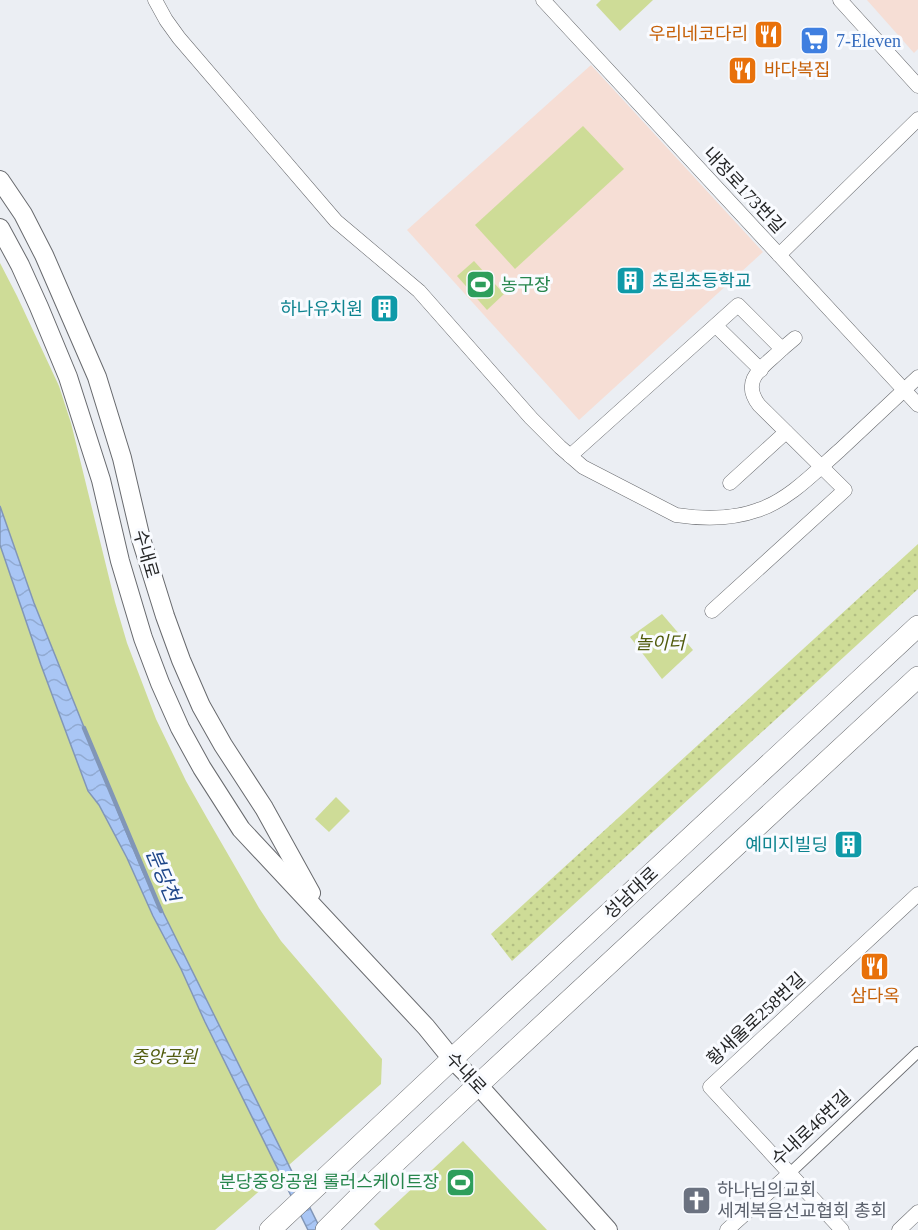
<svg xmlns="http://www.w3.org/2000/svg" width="918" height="1230" font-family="'Times New Roman','Noto Sans KR',serif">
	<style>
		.education { fill: #f6ded5 }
		.grass { fill: url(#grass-dots) }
		.park { fill: #cedc97 }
		.water { fill: url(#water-waves); stroke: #8196b7; stroke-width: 1.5 }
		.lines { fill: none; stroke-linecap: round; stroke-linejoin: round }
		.stream { stroke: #8196b7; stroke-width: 4.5 }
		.pedestrian-casing { stroke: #686a6e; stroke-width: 12 }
		.minor-casing { stroke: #686a6e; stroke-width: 15 }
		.secondary-casing { stroke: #686a6e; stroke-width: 20 }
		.primary-casing { stroke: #686a6e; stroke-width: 22 }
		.pedestrian { stroke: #fff; stroke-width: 10 }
		.minor { stroke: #fff; stroke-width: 14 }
		.secondary { stroke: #fff; stroke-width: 18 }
		.primary { stroke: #fff; stroke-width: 21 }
		.labels { text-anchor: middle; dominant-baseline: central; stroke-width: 6; stroke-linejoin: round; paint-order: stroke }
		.food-label { font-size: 18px; fill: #c56008; stroke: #f9fbff; text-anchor: end }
		.shop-label { font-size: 18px; fill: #366cbe; stroke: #f9fbff; text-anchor: start }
		.street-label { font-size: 18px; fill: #252627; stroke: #f9fbff }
		.culture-label { font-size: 18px; fill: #0d838f; stroke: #f9fbff; text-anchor: end }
		.leisure-label { font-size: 18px; fill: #27864d; stroke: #f9fbff; text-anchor: start }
		.park-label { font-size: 18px; font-style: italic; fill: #515b0d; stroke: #f9fbff }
		.worship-label { font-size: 18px; fill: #5b616d; stroke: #f9fbff; text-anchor: start }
		.water-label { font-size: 20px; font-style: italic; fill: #1d4689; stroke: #f9fbff }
	</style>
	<defs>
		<pattern id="grass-dots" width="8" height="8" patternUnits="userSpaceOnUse" patternTransform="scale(1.5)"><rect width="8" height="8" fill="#cedc97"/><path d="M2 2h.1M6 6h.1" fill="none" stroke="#b1bd82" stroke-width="1.8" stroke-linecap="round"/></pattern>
		<pattern id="water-waves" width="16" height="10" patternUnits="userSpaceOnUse" patternTransform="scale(1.5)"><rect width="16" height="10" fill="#a9c6f5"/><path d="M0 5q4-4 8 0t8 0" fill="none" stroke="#91aad2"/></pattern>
	</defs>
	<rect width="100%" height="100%" fill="#ebeef3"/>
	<g class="education">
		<path d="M 867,0 L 918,0 L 918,49 L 914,53 Z"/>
		<path d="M 591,65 L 763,252 L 579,420 L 407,230 Z"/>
	</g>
	<path class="grass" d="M 918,544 L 918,589 L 512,961 L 491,934 Z"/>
	<g class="park">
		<path d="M 601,0 L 653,0 L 620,31 L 596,5 Z"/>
		<path d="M 583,126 L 624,169 L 515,269 L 475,225 Z"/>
		<path d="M 474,261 L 504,294 L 487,310 L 457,276 Z"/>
		<path d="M 0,263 L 17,296 L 59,386 L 71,423 L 115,602 L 127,643 L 156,719 L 186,781 L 207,818 L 259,908 L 281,941 L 382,1059 L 381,1084 L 215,1230 L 0,1230 Z"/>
		<path d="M 662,614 L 693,650 L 662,679 L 630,637 Z"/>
		<path d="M 336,797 L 350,811 L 329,832 L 315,819 Z"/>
		<path d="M 463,1141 L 547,1230 L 380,1230 L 374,1224 Z"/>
	</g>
	<path class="water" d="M 0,506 L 34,603 L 123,824 L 143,872 L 321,1230 L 308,1230 L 205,1022 L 181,969 L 153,916 L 127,858 L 99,805 L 88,791 L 41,665 L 0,545 Z"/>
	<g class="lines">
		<path class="stream" d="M 84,728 L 161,911"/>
		<defs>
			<path id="pedestrian" d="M 790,1173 L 918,1052"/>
			<g id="minor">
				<path d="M 155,0 L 166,20 L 179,38 L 336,221 L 419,291 L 531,418 L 560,447 L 583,467 L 676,515 C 702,519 733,519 758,510 C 789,500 816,471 840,450 C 866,426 892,401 918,377"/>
				<path d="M 543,0 L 918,405"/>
				<path d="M 840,0 L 918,86"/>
				<path d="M 779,255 L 918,119"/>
				<path d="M 716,326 L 761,370"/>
				<path d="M 782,349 L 795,338"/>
				<path d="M 570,456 L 738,305 L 782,349 C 765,366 739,379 759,405 L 845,490 L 712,611"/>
				<path d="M 730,483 L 786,432"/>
				<path d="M 727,1230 L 790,1173"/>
				<path d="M 842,1230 L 710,1087 L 918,894"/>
				<path d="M 899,1230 L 918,1212"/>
			</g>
			<g id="secondary">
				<path d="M 0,180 L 23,214 L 44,255 L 97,377 L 122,458 L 141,539 L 165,616 L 181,660 L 201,706 L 223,745 L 264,808 L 311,893"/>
				<path d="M 0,228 L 20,265 L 39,307 L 68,377 L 101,480 L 120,561 L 143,638 L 160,683 L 180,728 L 202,768 L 241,829 L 426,1027 L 452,1059 L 478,1085 L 608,1230"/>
			</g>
			<g id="primary">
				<path d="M 270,1230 L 452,1059 L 918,626"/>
				<path d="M 326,1230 L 370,1186 L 478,1085 L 918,677"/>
			</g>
		</defs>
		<use href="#pedestrian" class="pedestrian-casing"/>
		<use href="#minor" class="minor-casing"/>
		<use href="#secondary" class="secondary-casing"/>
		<use href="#primary" class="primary-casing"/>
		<use href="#pedestrian" class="pedestrian"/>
		<use href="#minor" class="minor"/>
		<use href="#secondary" class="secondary"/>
		<use href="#primary" class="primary"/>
	</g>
	<defs>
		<symbol id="restaurant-square" viewBox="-11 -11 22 22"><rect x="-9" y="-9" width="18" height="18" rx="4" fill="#e8710a" stroke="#f9fbff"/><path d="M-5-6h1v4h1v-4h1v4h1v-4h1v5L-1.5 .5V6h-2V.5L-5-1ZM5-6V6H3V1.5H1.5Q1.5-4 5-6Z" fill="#fff"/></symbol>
		<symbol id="supermarket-square" viewBox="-11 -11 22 22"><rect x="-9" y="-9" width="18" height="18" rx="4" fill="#3f7fe0" stroke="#f9fbff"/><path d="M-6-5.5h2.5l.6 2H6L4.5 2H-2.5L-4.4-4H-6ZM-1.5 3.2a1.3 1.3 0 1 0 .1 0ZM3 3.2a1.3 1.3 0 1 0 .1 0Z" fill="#fff"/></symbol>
		<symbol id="building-square" viewBox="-11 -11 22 22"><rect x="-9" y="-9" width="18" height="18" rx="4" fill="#0f9aa8" stroke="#f9fbff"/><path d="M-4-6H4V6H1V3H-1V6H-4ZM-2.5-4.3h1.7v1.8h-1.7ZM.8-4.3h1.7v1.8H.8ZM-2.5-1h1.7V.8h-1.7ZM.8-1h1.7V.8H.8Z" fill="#fff"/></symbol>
		<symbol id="stadium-square" viewBox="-11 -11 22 22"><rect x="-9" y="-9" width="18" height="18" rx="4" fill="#2e9e5b" stroke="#f9fbff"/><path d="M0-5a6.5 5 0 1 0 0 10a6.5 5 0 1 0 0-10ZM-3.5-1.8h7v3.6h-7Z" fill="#fff"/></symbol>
		<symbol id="church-square" viewBox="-11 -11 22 22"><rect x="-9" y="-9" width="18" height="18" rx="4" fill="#6b7280" stroke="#f9fbff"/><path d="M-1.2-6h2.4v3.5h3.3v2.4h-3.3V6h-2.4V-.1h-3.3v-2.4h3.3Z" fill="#fff"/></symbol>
	</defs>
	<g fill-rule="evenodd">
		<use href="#restaurant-square" x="752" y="18" width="33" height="33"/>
		<use href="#supermarket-square" x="798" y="24" width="33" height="33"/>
		<use href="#restaurant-square" x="726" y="54" width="33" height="33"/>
		<use href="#building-square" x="614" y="264" width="33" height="33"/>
		<use href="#stadium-square" x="464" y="268" width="33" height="33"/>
		<use href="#building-square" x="368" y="292" width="33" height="33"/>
		<use href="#building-square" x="832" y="828" width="33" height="33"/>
		<use href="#restaurant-square" x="858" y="950" width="33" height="33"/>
		<use href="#stadium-square" x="444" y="1166" width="33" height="33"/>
		<use href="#church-square" x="680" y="1184" width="33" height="33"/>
	</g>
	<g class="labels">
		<g class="food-label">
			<text x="748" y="34">우리네코다리</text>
			<text x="764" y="70" text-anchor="start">바다복집</text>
			<text x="875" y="996" text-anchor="middle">삼다옥</text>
		</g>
		<g class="shop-label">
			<text x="836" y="41">7-Eleven</text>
		</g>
		<g class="street-label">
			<text transform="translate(744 190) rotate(47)">내정로173번길</text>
			<text transform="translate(146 554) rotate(74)">수내로</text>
			<text transform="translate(631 893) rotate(-43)">성남대로</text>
			<text transform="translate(756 1019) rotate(-43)">황새울로258번길</text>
			<text transform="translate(466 1073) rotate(47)">수내로</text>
			<text transform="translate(811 1128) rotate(-43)">수내로46번길</text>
		</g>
		<g class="culture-label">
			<text x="652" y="281" text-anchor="start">초림초등학교</text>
			<text x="363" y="309">하나유치원</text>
			<text x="828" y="845">예미지빌딩</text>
		</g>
		<g class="leisure-label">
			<text x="501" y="285">농구장</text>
			<text x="439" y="1182" text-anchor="end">분당중앙공원 롤러스케이트장</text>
		</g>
		<g class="park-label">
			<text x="660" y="643">놀이터</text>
			<text x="164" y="1057">중앙공원</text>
		</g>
		<g class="worship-label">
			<text x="717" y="1190">하나님의교회<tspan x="717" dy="21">세계복음선교협회 총회</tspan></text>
		</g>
		<g class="water-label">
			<text transform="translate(163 875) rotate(67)">분당천</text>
		</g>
	</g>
</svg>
